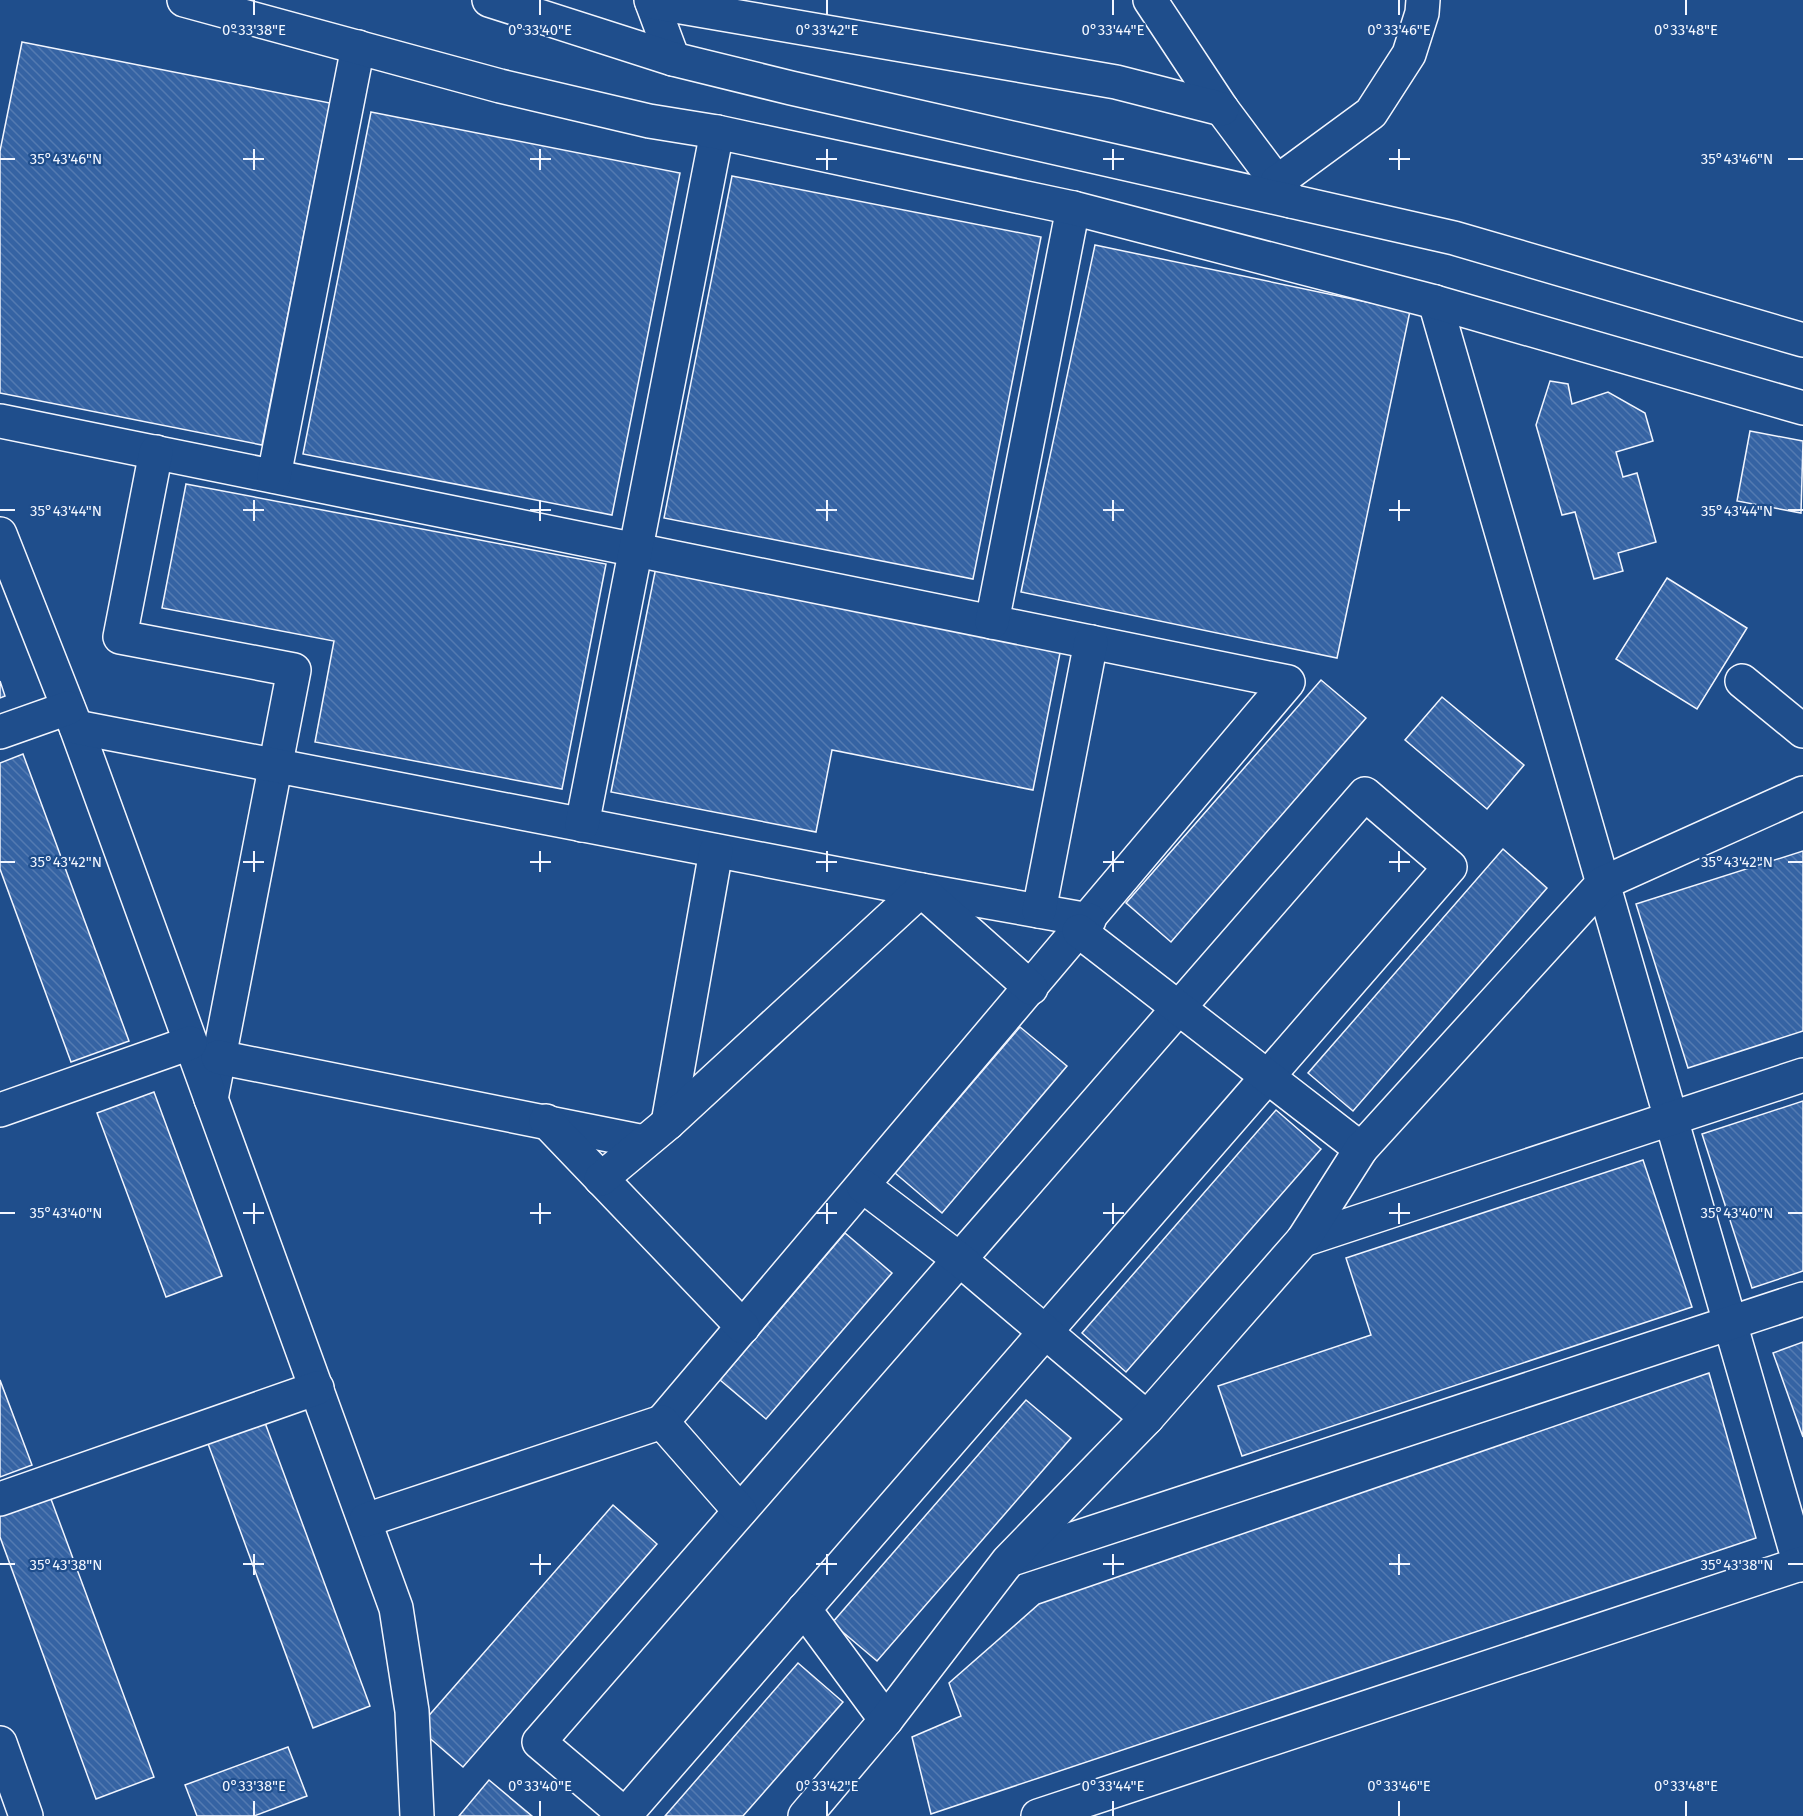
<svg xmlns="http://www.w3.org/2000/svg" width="1803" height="1816" font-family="'Fira Sans',sans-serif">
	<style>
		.building { fill: url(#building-back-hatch); stroke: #f2f6ff; stroke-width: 1.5 }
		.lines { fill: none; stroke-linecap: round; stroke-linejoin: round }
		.minor-casing { stroke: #f2f6ff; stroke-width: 36 }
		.major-casing { stroke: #f2f6ff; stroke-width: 36 }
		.minor { stroke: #1f4e8c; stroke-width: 33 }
		.major { stroke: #1f4e8c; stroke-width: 33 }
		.ticks { fill: none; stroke: #f2f6ff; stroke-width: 2 }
		.ticks-label { font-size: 15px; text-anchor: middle; fill: #f2f6ff; stroke: #1f4e8c; stroke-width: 4.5; stroke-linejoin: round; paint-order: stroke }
	</style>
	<defs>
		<pattern id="building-back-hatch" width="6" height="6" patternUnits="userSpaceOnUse" patternTransform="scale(1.5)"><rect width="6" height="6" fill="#3563a3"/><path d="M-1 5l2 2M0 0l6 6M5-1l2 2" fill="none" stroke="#537ab1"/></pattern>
	</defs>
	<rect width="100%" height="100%" fill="#1f4e8c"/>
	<g class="building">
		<path d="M 22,42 L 330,103 L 262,445 L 0,393 L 0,151 Z"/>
		<path d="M 371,112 L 680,173 L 612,515 L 303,454 Z"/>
		<path d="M 732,176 L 1041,237 L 973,579 L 664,518 Z"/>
		<path d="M 1095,245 L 1410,311 L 1337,658 L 1021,592 Z"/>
		<path d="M 1550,381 L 1568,384 L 1572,404 L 1608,392 L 1645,413 L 1653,441 L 1616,452 L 1623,477 L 1637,473 L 1656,542 L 1618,553 L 1623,571 L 1594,579 L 1575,512 L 1562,515 L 1536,425 Z"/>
		<path d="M 1750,431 L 1803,441 L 1801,513 L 1737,501 Z"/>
		<path d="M 186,484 L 606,564 L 562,789 L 315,742 L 334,641 L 162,608 Z"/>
		<path d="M 656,567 L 1061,648 L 1033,790 L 832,750 L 816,832 L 611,792 Z"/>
		<path d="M 1667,578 L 1747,628 L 1697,709 L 1616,659 Z"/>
		<path d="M 1321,680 L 1366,718 L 1171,942 L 1126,903 Z"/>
		<path d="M 0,681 L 5,696 L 0,698 Z"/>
		<path d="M 1442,697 L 1524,765 L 1487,809 L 1405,740 Z"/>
		<path d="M 23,754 L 129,1041 L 71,1062 L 0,869 L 0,763 Z"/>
		<path d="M 1503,849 L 1547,888 L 1353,1111 L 1308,1073 Z"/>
		<path d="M 1803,851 L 1803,1031 L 1688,1068 L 1636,904 Z"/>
		<path d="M 1020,1027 L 1067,1066 L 942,1213 L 895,1173 Z"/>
		<path d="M 154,1092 L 222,1276 L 166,1297 L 97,1113 Z"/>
		<path d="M 1803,1101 L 1803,1271 L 1752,1288 L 1702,1134 Z"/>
		<path d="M 1276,1110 L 1321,1149 L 1126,1372 L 1082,1333 Z"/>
		<path d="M 1643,1160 L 1692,1307 L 1242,1456 L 1218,1386 L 1371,1335 L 1346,1258 Z"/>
		<path d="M 845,1233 L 892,1273 L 766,1419 L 720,1380 Z"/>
		<path d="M 1803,1342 L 1803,1437 L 1773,1353 Z"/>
		<path d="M 1709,1373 L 1756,1538 L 931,1814 L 912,1737 L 961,1716 L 949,1683 L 1039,1604 Z"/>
		<path d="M 0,1380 L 32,1465 L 0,1477 Z"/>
		<path d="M 1026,1400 L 1071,1438 L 877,1661 L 832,1623 Z"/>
		<path d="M 264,1420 L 370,1706 L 313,1728 L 207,1441 Z"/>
		<path d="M 48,1491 L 154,1777 L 96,1799 L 0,1537 L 0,1509 Z"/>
		<path d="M 613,1505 L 657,1544 L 463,1767 L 418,1728 Z"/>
		<path d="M 798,1663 L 843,1702 L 743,1816 L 665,1816 Z"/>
		<path d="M 288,1747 L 307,1796 L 254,1816 L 197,1816 L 185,1785 Z"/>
		<path d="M 489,1780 L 532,1816 L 459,1816 Z"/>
	</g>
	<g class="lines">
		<defs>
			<g id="minor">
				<path d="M 651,0 L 673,59"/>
				<path d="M 1150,0 L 1222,109 L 1291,201"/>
				<path d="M 652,2 L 1116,82 L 1222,109"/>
				<path d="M 1277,182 L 1371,113 L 1409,54 L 1422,13 L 1423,0"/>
				<path d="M 1435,302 L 1800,1565"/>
				<path d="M 0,421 L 1288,682 L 662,1422"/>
				<path d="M 156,452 L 120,637 L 294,670 L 211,1099"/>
				<path d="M 274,476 L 358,47"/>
				<path d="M 0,534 L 76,727 L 396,1608 L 412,1711 L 417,1816"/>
				<path d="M 992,622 L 1073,208"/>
				<path d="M 1742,681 L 1803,731"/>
				<path d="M 76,727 L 921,890 L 1089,920"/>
				<path d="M 0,732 L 68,708"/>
				<path d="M 1365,794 L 1450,867 L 625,1815 L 539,1742 Z"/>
				<path d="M 582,825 L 717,132"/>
				<path d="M 1039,911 L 1091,642"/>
				<path d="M 1079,931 L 1361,1149"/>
				<path d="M 218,1057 L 644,1142"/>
				<path d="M 0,1110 L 190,1043"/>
				<path d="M 546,1121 L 743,1327"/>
				<path d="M 668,1123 L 716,851"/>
				<path d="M 601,1179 L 668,1123 L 921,890 L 1031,988"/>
				<path d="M 863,1186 L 959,1259 L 1147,1418"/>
				<path d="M 1303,1240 L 1803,1075"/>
				<path d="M 0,1499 L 317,1388"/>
				<path d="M 366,1520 L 662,1422 L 740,1511"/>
				<path d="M 1012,1559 L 1803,1299"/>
				<path d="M 804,1609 L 886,1720"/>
				<path d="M 805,1816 L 886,1720 L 1008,1561 L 1147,1418 L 1303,1240 L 1361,1149 L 1603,883 L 1803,793"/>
				<path d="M 1038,1816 L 1803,1563"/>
			</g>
			<g id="major">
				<path d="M 184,0 L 500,86 L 649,121 L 717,132 L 1073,208 L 1435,302 L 1803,408"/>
				<path d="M 489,0 L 673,59 L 791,88 L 1454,238 L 1803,340"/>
				<path d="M 0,1743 L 26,1816"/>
			</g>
		</defs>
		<use href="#minor" class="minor-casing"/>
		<use href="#major" class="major-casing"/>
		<use href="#minor" class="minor"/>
		<use href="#major" class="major"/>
	</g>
	<path class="ticks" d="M 254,0 L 254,15M 540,0 L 540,15M 827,0 L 827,15M 1113,0 L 1113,15M 1399,0 L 1399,15M 1686,0 L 1686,15M 254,149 L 254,170M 540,149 L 540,170M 827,149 L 827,170M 1113,149 L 1113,170M 1399,149 L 1399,170M 0,159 L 15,159M 243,159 L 264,159M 530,159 L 551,159M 816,159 L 837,159M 1103,159 L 1124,159M 1389,159 L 1410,159M 1788,159 L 1803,159M 254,500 L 254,521M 540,500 L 540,521M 827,500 L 827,521M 1113,500 L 1113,521M 1399,500 L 1399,521M 0,510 L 15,510M 243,510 L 264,510M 530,510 L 551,510M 816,510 L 837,510M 1103,510 L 1124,510M 1389,510 L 1410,510M 1788,510 L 1803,510M 254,851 L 254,872M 540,851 L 540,872M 827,851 L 827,872M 1113,851 L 1113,872M 1399,851 L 1399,872M 0,862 L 15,862M 243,862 L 264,862M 530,862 L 551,862M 816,862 L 837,862M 1103,862 L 1124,862M 1389,862 L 1410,862M 1788,862 L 1803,862M 254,1203 L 254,1224M 540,1203 L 540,1224M 827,1203 L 827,1224M 1113,1203 L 1113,1224M 1399,1203 L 1399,1224M 0,1213 L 15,1213M 243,1213 L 264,1213M 530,1213 L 551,1213M 816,1213 L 837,1213M 1103,1213 L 1124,1213M 1389,1213 L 1410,1213M 1788,1213 L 1803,1213M 254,1554 L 254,1575M 540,1554 L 540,1575M 827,1554 L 827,1575M 1113,1554 L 1113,1575M 1399,1554 L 1399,1575M 0,1564 L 15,1564M 243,1564 L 264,1564M 530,1564 L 551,1564M 816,1564 L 837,1564M 1103,1564 L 1124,1564M 1389,1564 L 1410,1564M 1788,1564 L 1803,1564M 254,1801 L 254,1816M 540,1801 L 540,1816M 827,1801 L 827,1816M 1113,1801 L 1113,1816M 1399,1801 L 1399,1816M 1686,1801 L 1686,1816"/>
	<g class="ticks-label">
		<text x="254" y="35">0°33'38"E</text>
		<text x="540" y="35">0°33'40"E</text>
		<text x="827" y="35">0°33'42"E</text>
		<text x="1113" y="35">0°33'44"E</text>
		<text x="1399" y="35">0°33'46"E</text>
		<text x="1686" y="35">0°33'48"E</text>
		<text x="66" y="164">35°43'46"N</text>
		<text x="1737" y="164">35°43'46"N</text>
		<text x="66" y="516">35°43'44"N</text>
		<text x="1737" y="516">35°43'44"N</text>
		<text x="66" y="867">35°43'42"N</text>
		<text x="1737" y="867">35°43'42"N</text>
		<text x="66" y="1218">35°43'40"N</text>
		<text x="1737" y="1218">35°43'40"N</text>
		<text x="66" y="1570">35°43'38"N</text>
		<text x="1737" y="1570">35°43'38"N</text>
		<text x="254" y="1791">0°33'38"E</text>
		<text x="540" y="1791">0°33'40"E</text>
		<text x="827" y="1791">0°33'42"E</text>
		<text x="1113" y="1791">0°33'44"E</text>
		<text x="1399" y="1791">0°33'46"E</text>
		<text x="1686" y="1791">0°33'48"E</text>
	</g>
</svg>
